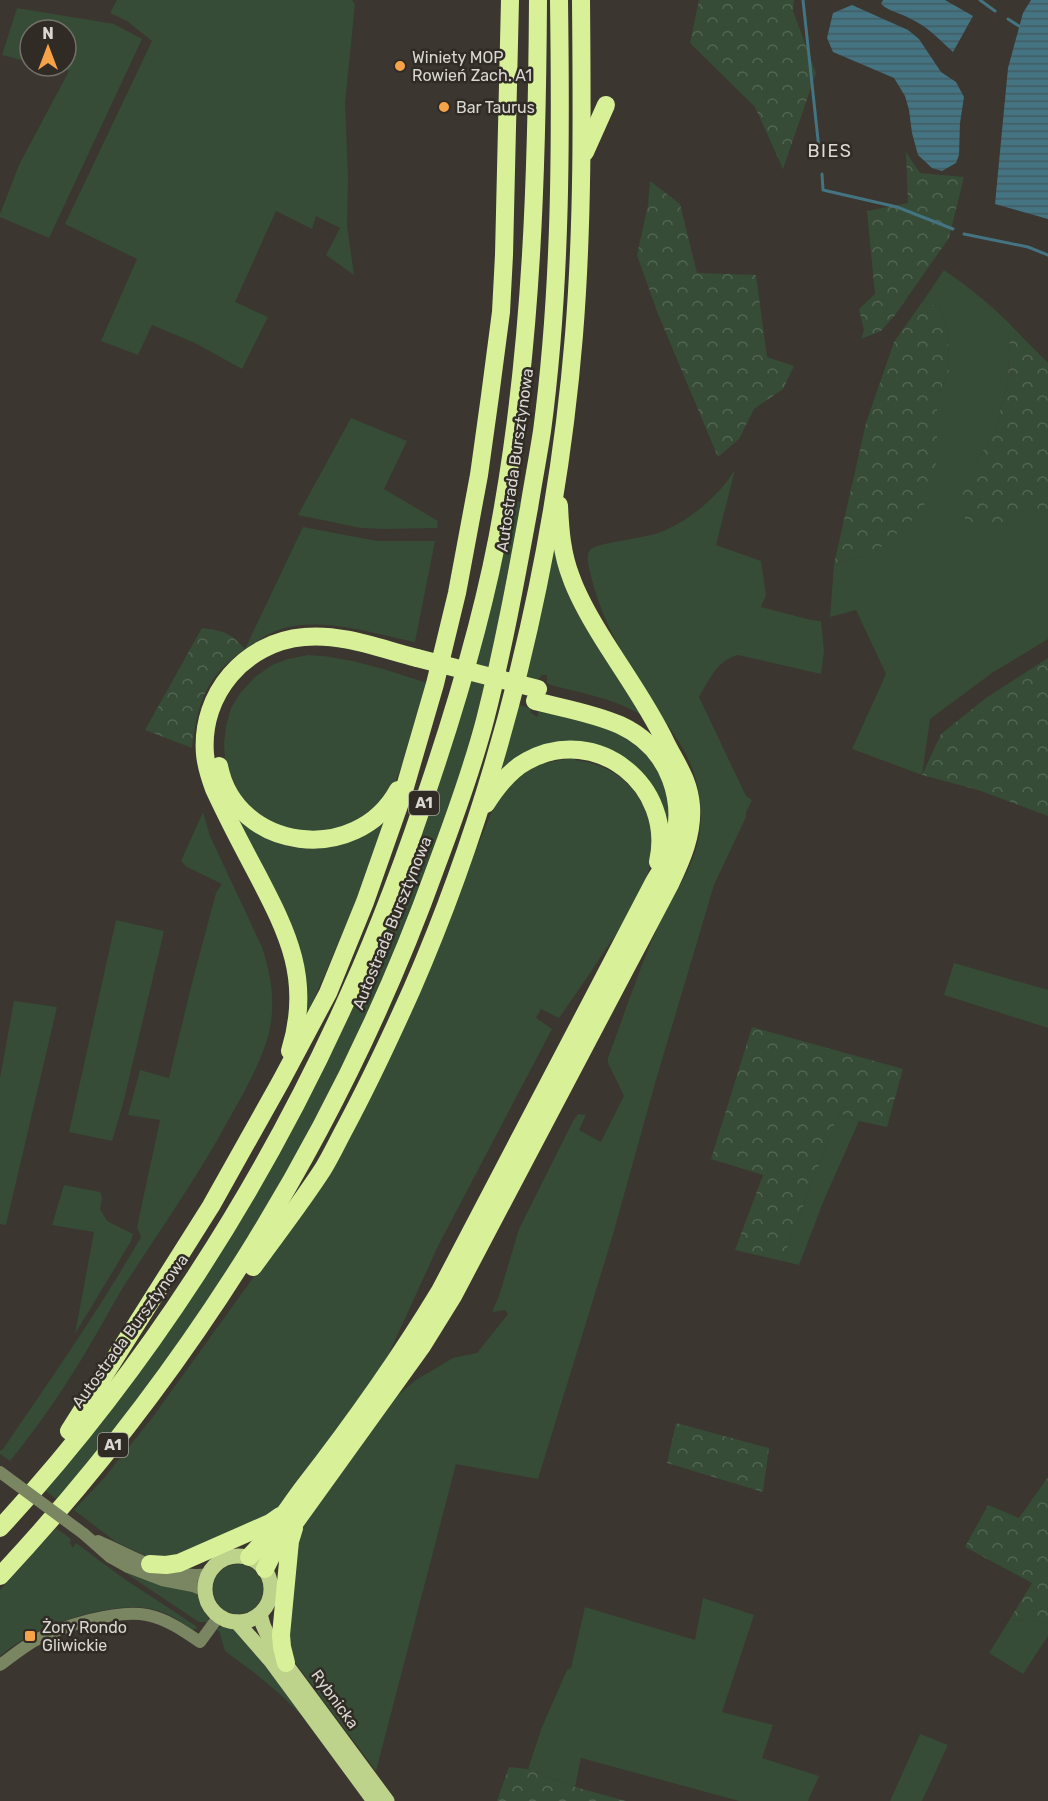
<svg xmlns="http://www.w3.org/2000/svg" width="1048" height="1801" font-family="Rubik,sans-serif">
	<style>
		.green { fill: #364c37 }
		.forest { fill: url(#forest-crowns) }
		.water { fill: url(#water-rules) }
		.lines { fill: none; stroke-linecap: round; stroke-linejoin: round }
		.stream { stroke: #447381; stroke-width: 3 }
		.tertiary { stroke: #7a8562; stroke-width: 12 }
		.primary { stroke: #bdd28a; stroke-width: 15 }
		.motorway { stroke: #d8f199; stroke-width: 18 }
		.tertiary-bridge { stroke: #7a8562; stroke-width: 12 }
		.motorway-bridge { stroke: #d8f199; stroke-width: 18 }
		.poi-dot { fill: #f6a248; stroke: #302c25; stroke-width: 2 }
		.labels { text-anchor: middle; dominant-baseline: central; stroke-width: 5; stroke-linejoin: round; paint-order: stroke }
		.shield { fill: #302c25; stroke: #a7a39e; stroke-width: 1.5 }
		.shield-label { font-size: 15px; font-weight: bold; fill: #dad6d2 }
		.poi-label { font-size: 16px; fill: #dad6d2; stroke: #302c25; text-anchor: start }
		.street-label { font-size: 16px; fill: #dad6d2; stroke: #302c25 }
		.neighbourhood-label { font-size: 18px; letter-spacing: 1.5px; fill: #dfd9d1; stroke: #302c25 }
	</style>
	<defs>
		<pattern id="forest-crowns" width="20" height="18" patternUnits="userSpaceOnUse" patternTransform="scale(1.5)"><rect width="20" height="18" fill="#364c37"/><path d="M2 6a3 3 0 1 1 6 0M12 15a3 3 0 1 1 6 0" fill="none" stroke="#526553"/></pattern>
		<pattern id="water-rules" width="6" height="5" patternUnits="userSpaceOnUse" patternTransform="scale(1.5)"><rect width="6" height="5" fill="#447381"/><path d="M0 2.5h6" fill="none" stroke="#435c63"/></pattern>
	</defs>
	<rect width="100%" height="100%" fill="#3b362f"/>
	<g class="green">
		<path d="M 117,0 L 352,0 L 355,4 L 345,103 L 348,177 L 347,226 L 354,275 L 326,255 L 340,228 L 316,216 L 312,229 L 276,211 L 235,302 L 268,317 L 242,369 L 195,343 L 152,325 L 138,355 L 101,341 L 137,259 L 65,224 L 152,41 L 127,21 L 110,13 Z"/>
		<path d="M 17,8 L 114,24 L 142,39 L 49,238 L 0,217 L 0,214 L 19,165 L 69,71 L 49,66 L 66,66 L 66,30 L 30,30 L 30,62 L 2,55 Z"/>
		<path d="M 944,270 C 973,290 1000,312 1023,338 L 1010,334 L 1008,379 L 995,431 L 970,472 L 1048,513 L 1048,639 L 992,673 L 930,719 L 922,775 L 852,749 L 886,674 L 856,610 L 830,617 L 834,564 L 874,553 L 937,460 L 937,398 L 949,371 L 948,331 L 939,308 L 923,301 Z"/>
		<path d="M 351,418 L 407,441 L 384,489 L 438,521 L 437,528 L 384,529 L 361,528 L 298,515 Z"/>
		<path d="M 735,470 L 716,545 L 761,561 L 766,595 L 761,607 L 811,620 L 821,621 L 824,651 L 821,674 L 738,655 C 717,660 710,679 699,697 L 746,796 L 752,800 L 746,812 L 746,817 L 714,885 L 656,1080 L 612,1238 L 538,1479 L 456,1464 L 376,1771 L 291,1657 L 285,1638 L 295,1537 L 397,1396 L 416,1380 L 453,1358 L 477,1353 L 508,1314 L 505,1310 L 492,1312 L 499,1296 L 519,1229 L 573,1121 L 578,1114 L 586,1115 L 579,1130 L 601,1142 L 586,1171 L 624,1096 L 608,1063 L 608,1058 C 625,1012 640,966 660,922 C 671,898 689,874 696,849 C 703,826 702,800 695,777 C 689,754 673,733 660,714 C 630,666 603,628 590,572 C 589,566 585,556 590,550 C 595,543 643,538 655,534 C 686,524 718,497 735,470 Z"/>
		<path d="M 512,500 L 521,502 L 490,666 L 455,795 L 422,890 L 331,1094 L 255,1231 L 173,1353 L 60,1502 L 43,1489 L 153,1347 L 361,984 Z"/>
		<path d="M 303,527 L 377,541 L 435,541 L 415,642 C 375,634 322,616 281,629 C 268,633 256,642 245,649 Z"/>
		<path d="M 554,542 L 565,585 L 576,611 L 646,718 C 618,699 584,694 551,685 L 547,683 L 547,675 L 542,675 L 537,681 L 523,677 Z"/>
		<path d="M 308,655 C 349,657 388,670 427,683 L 404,761 L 396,780 L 383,800 L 352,825 L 308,834 L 288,830 L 254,812 L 240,796 L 225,761 L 224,743 L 226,726 L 231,708 L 241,692 L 255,677 L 272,665 L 288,659 Z"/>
		<path d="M 516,704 L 530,708 L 531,713 L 537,717 L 539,710 L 605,728 L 631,739 L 652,760 L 667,788 L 669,830 C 664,816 660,800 653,786 C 640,763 609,755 587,744 L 494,779 Z"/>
		<path d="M 574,758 L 575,760 C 600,763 623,774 637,795 C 643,804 651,817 653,828 C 658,877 626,920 600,958 C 587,978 573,998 559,1018 L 541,1009 L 536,1018 L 552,1029 L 438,1246 L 382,1369 L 279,1511 L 179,1557 L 153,1559 L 116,1542 L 74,1510 L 104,1478 L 152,1418 L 284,1235 L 412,1007 L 490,816 C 510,776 530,763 574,758 Z"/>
		<path d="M 203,812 L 210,836 L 262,947 C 272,977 276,1006 268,1037 C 259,1066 244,1093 229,1119 C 197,1178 158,1233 122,1289 C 108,1313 95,1337 81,1360 C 59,1396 36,1429 10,1461 L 0,1454 L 0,1451 L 3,1449 C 51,1379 99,1310 141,1237 L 137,1227 L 160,1120 L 128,1115 L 140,1070 L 169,1078 L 193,979 L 216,893 L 222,884 L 187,867 L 181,861 Z"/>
		<path d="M 234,812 C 259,838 283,850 320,849 L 320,847 L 387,818 L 359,896 L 303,1024 L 305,1009 Z"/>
		<path d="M 116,920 L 164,931 L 123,1104 L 112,1141 L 69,1132 Z"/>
		<path d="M 954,963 L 1048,990 L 1048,1028 L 944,995 Z"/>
		<path d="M 14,1001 L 57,1007 L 6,1225 L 0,1224 L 0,1078 Z"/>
		<path d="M 839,1113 L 859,1121 L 824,1200 L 799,1265 L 782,1261 Z"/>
		<path d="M 64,1185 L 100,1192 L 102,1198 L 100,1209 L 107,1221 L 133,1234 L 131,1241 L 75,1334 L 94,1232 L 52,1225 Z"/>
		<path d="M 56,1528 L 71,1539 L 70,1543 L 73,1548 L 76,1543 L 123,1578 L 196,1626 L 197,1628 L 193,1630 C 180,1621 167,1612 152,1609 C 120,1602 64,1618 35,1633 C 22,1639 11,1647 0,1656 L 0,1590 Z"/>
		<circle cx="238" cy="1589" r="25"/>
		<path d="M 118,1568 L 196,1592 L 200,1596 L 209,1619 L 208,1622 L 199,1622 Z"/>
		<path d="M 703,1598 L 754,1615 L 722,1712 L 773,1725 L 762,1758 L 819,1776 L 808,1801 L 739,1801 L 581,1758 L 575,1787 L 528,1769 L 542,1727 L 567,1670 L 571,1668 L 585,1607 L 695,1640 Z"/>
		<path d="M 1010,1619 L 1048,1623 L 1048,1636 L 1023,1674 L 989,1653 Z"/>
		<path d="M 229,1625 L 235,1627 L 251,1645 L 329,1752 L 301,1715 L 281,1695 L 256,1674 L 225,1651 L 219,1631 L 216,1630 L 222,1626 Z"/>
		<path d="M 920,1734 L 948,1745 L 922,1801 L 890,1801 Z"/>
	</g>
	<g class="forest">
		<path d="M 699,0 L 794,0 L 793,11 L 816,73 L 783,169 L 755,107 L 690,43 Z"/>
		<path d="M 906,152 L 920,173 L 964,177 L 949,238 L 895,315 L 881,331 L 861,339 L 864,330 L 859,309 L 875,294 L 867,211 L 908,203 Z"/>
		<path d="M 650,181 L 680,204 L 697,273 L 756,275 L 767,357 L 794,366 L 783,389 L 754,409 L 739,439 L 718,457 L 658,314 L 637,255 L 648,205 Z"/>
		<path d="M 923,301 L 939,308 L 948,331 L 949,371 L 937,398 L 937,460 L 922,512 L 874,553 L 834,564 L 866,423 L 894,342 Z"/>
		<path d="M 1010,333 L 1023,338 L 1048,363 L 1048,513 L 1045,511 L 969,531 L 960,503 L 970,472 L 995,431 L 1008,379 Z"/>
		<path d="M 202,628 C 223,631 230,632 245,649 C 205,677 198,702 192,748 L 145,730 Z"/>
		<path d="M 1048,658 L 1048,816 L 978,790 L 922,775 L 941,734 L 986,698 Z"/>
		<path d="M 752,1027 L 903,1069 L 887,1127 L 859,1121 L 839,1113 L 782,1261 L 735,1250 L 763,1175 L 711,1159 Z"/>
		<path d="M 676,1423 L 769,1448 L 763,1492 L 667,1463 Z"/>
		<path d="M 1048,1477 L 1048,1623 L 1010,1619 L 1032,1583 L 965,1547 L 988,1505 L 1019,1518 Z"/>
		<path d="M 509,1767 L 528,1769 L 575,1787 L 626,1801 L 497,1801 Z"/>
	</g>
	<g class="water">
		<path d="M 883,0 L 945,0 L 973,16 L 953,52 C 940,40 928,27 911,19 C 901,13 890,12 881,4 Z"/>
		<path d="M 1031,0 L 1048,0 L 1048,219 L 995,204 L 1008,68 L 1023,13 Z"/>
		<path d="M 852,5 L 908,30 L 919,39 L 941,72 L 956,82 L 964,97 L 960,123 L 959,155 L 956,163 L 942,171 L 932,168 L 918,155 L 912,133 L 909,110 L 905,96 L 894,78 L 833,52 L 827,38 L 833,13 Z"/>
	</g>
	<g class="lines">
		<g class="stream">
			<path d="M 803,0 L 819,149"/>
			<path d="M 980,0 L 995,11"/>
			<path d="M 1008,19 L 1019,26"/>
			<path d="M 822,174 L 823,190 L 897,207 L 953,229"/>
			<path d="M 964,234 L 1028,247 L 1048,255"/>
		</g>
		<g class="tertiary">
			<path d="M 84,1534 L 110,1557 L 128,1567 L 162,1580 L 193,1586 L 205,1591"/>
			<path d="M 98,1541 C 133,1556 169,1580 208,1574"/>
			<path d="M 0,1665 C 11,1657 22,1648 34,1641 C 61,1626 117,1609 147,1615 C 167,1619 184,1631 200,1642 L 219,1616"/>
		</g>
		<g class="primary">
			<circle cx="238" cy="1589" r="33"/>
			<path d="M 260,1614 L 263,1625 L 273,1647 L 387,1801"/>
			<path d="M 237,1622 L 271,1661 L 374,1801"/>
		</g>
		<g class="motorway">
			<path d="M 585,152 L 606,105"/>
			<path d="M 219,766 C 236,852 357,866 398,790"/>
			<path d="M 486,804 C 496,788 510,770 527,761 C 597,723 675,786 658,862"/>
			<path d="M 290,1051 C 312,980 288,933 256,872 C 241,844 227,817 214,789 C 210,778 206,766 205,754 C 200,694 245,642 304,637 C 341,633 381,649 417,658"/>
			<path d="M 253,1267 C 276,1235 301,1203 323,1169 C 331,1156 338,1141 345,1128 C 369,1083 391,1036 412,989 C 500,787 556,555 574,335 C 583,224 582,112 581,0"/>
			<path d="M 69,1431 L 211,1206 L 281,1081 L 328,993 L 365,902 L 403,794 L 435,684 L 457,593 L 479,475 L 490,396 L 501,312 L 504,255 L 510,0"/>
			<path d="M 0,1528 C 145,1371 263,1187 350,992 C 382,921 409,847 433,774 C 462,687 488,598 503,507 C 532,340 537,170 538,0"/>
			<path d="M 249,1557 C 270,1537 285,1512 303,1488 C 352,1425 399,1359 440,1291 L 654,882 C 659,873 666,864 670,854 C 689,803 670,748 620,725 C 593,713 562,708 535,701"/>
			<path d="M 150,1564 L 166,1565 L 179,1563 L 270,1523 L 280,1516"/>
			<path d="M 265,1569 L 273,1553 L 286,1535 L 422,1346 L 453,1296 L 670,884 C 682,859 693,834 691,806 C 689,780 677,765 666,743 C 648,705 622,670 600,634 C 589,616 578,597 571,577 C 562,554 560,530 559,505"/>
			<path d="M 0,1576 C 191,1371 341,1131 436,867 C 454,819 472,770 485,720 C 503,650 516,579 529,508 C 533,483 538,457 542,431 C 561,289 561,144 559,0"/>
			<path d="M 286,1663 L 282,1647 L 281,1635 L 290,1541 L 294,1528"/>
		</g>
		<path class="tertiary-bridge" d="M 0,1472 L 84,1534"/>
		<path class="motorway-bridge" d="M 417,658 L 538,689"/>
	</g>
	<g class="poi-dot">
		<circle cx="400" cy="66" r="6"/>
		<circle cx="444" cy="107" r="6"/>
		<rect x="24" y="1630" width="12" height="12" rx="3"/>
	</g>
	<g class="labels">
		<g class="shield">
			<rect x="409" y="791" width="30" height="24" rx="4.5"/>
			<rect x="98" y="1433" width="30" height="24" rx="4.5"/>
		</g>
		<g class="shield-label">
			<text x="424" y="803">A1</text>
			<text x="113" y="1445">A1</text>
		</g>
		<g class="poi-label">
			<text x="412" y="57">Winiety MOP<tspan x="412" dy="18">Rowień Zach. A1</tspan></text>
			<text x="456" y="107">Bar Taurus</text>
			<text x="42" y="1627">Żory Rondo<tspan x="42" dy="18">Gliwickie</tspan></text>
		</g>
		<g class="street-label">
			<text transform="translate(515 460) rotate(-82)">Autostrada Bursztynowa</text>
			<text transform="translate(392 923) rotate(-68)">Autostrada Bursztynowa</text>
			<text transform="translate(130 1331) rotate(-54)">Autostrada Bursztynowa</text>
			<text transform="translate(335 1699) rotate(54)">Rybnicka</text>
		</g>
		<g class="neighbourhood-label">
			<text x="830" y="151">BIES</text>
		</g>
	</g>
	<g transform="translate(48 48)"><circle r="28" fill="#302c25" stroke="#74706a" stroke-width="1.5"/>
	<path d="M0-4.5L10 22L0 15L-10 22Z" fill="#f6a248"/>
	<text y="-9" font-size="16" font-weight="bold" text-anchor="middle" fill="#dad6d2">N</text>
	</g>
</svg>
